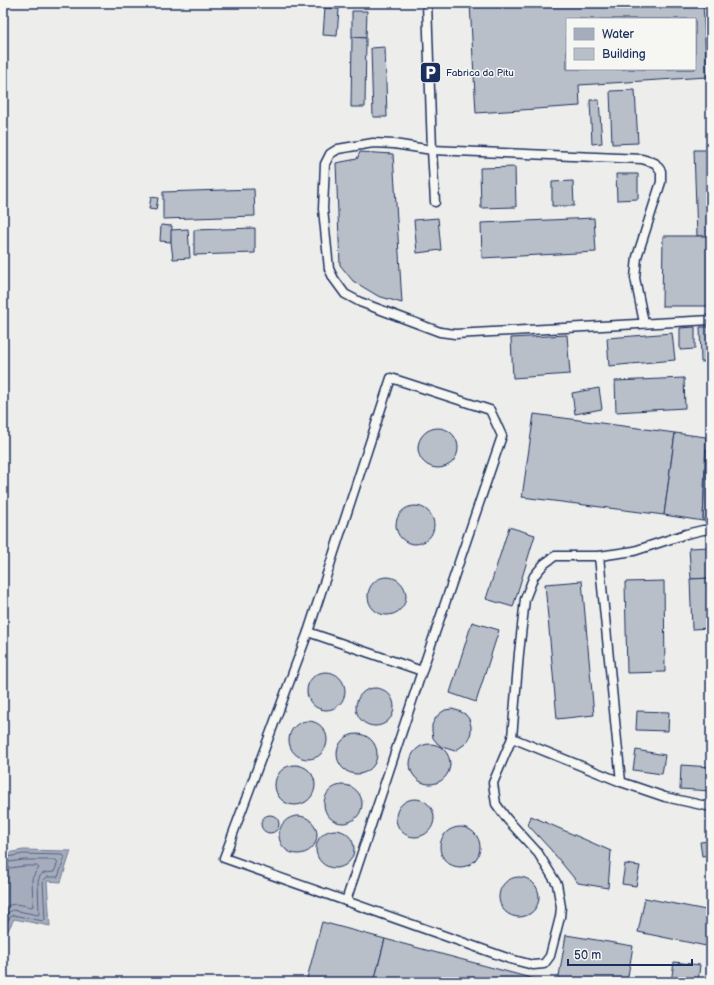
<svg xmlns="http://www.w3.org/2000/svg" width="714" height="985" font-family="'Balsamiq Sans',sans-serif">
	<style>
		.water { fill: #a5acbc; stroke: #6e7a96 }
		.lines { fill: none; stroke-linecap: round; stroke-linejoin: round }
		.shore { stroke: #526184; stroke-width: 1 }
		.building { fill: #b9bfc8; stroke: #1b2f5e; fill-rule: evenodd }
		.lane-casing { stroke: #1b2f5e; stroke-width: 11 }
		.lane { stroke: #f6f6f2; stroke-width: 8 }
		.labels { text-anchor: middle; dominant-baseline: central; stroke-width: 3; stroke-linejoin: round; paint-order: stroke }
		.poi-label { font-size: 10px; fill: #1b2f5e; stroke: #f6f6f2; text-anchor: start }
	</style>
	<rect width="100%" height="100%" fill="#edeeec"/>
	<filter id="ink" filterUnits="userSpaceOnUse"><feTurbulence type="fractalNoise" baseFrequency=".025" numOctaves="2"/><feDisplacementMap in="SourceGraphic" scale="8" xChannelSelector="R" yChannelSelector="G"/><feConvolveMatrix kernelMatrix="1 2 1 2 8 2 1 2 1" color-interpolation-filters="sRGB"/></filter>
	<g filter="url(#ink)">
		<path class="water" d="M 23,850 L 71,851 L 61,882 L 47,881 L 50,926 L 14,919 L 3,940 L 3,854 Z"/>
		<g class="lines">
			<g class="shore">
				<path d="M 3,858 L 23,854 L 63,855 L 65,857 L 58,877 L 47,877 L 43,881 L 45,920 L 43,921 L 13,915 L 10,917 L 3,931"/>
				<path d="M 3,863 L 23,860 L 56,860 L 58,862 L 54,872 C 46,873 40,871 38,882 L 39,914 L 38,915 L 13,910 L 7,913 L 3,920"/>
				<path d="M 3,869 L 24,866 L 37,866 L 39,868 L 35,873 L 32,879 L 33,906 L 31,907 C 21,905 12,901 3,909"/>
			</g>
		</g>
		<g class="building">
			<path d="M 470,3 L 703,3 L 707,77 L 579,85 L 580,106 L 476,113 ZM 567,19 L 695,19 L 695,69 L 567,69 Z"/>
			<path d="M 325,8 L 339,9 L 337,36 L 323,35 Z"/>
			<path d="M 352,11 L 367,11 L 366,38 L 352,37 Z"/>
			<path d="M 352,37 L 366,38 L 365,107 L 351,107 Z"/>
			<path d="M 385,47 L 387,117 L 373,117 L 371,48 Z"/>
			<path d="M 635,90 L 638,143 L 612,144 L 610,91 Z"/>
			<path d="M 590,100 L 599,100 L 602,143 L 592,144 Z"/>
			<path d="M 694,150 L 711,150 L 711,236 L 697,236 Z"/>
			<path d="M 360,152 L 393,154 L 402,303 L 378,296 L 353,281 L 340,265 L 336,163 L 357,159 Z"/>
			<path d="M 515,167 L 516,207 L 481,208 L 480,168 Z"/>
			<path d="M 616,174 L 638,174 L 638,199 L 617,200 Z"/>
			<path d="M 573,181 L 574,206 L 552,206 L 552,182 Z"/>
			<path d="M 254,189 L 255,216 L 163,219 L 163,192 Z"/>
			<path d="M 151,197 L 158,198 L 156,210 L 149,209 Z"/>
			<path d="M 438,218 L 441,250 L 417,253 L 414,220 Z"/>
			<path d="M 594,218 L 596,252 L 482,258 L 481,223 Z"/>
			<path d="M 161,225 L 172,226 L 171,242 L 160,241 Z"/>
			<path d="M 255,228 L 255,253 L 194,255 L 194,230 Z"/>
			<path d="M 188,229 L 190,258 L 173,259 L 171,242 L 171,230 Z"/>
			<path d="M 663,236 L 711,236 L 711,306 L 662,306 Z"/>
			<path d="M 695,327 L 695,349 L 680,350 L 680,328 Z"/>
			<path d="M 700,327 L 711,327 L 711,361 L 701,362 Z"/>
			<path d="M 672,333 L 675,360 L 609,366 L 607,338 Z"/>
			<path d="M 567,335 L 570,374 L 513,378 L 511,338 Z"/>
			<path d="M 706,370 L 711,370 L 711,419 L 708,419 Z"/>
			<path d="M 684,378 L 685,408 L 616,412 L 615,381 Z"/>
			<path d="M 599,388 L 602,409 L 575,414 L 572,393 Z"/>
			<path d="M 534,414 L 675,433 L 664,515 L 522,497 Z"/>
			<circle cx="438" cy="448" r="20"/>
			<path d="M 675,433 L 706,437 L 703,521 L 664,515 Z"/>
			<path d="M 706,450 L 711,450 L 711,521 L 703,521 Z"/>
			<circle cx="415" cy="525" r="19"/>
			<path d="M 509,527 L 535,535 L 513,607 L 486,599 Z"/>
			<path d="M 711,547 L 711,578 L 691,579 L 689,548 Z"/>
			<circle cx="387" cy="596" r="19"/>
			<path d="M 711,578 L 711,628 L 692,629 L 690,579 Z"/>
			<path d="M 582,581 L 594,715 L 557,719 L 545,584 Z"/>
			<path d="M 664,581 L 665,672 L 627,673 L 625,582 Z"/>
			<path d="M 472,622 L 499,630 L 476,702 L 450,693 Z"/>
			<circle cx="326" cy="691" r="19"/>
			<circle cx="375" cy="707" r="19"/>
			<path d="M 452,709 L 459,711 L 465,714 L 469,719 L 471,726 L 471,732 L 469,739 L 465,744 L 455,751 L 442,747 L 437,743 L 433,738 L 432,731 L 432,725 L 435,719 L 439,714 L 445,710 Z"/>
			<path d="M 637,711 L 669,712 L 668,731 L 636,730 Z"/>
			<circle cx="308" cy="740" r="19"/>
			<circle cx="357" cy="754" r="20"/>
			<circle cx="430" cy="764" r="20"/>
			<path d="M 636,750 L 665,755 L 662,774 L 633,770 Z"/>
			<path d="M 681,765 L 711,767 L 711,791 L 680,789 Z"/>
			<circle cx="295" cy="785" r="20"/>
			<circle cx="343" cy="804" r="19"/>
			<circle cx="415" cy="818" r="19"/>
			<circle cx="270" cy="824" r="9"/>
			<circle cx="298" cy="835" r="19"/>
			<path d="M 531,816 L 611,851 L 608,888 L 578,883 L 551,850 L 528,825 Z"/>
			<circle cx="460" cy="847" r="20"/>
			<circle cx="335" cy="849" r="19"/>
			<path d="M 711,841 L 711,855 L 702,856 L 700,842 Z"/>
			<path d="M 625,864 L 640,866 L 636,886 L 622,884 Z"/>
			<circle cx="519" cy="897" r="20"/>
			<path d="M 645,898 L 711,911 L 711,947 L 638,932 Z"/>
			<path d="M 322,922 L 385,939 L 374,982 L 306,982 Z"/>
			<path d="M 566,935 L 633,946 L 627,982 L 558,982 Z"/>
			<path d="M 385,939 L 542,981 L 542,982 L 374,982 Z"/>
			<path d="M 674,962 L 700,965 L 698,982 L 671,982 Z"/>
		</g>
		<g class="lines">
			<defs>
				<g id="lane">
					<path d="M 427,3 L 432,150 L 435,202"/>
					<path d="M 644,323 L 635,278 L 637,257 L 661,182 L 661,171 L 655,163 L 642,159 L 432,150 L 394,144 L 373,143 L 338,149 L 330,154 L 325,164 L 323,209 L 329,269 L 334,279 L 345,294 L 360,302 L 440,332 L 455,334 L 711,320"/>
					<path d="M 308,632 L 391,378 L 490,410 L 502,436 L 422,671 L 346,901"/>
					<path d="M 422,671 L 308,632 L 224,858 L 510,959 L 533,965 L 544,964 L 550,956 L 560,917 L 561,907 L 557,884 L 538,853 L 507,819 L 496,804 L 493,783 L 512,738 L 519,653 L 525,599 L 534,576 L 544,564 L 555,556 L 599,556 L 634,551 L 686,534 L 703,530 L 711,530"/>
					<path d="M 512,738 L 621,782 L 599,556"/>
					<path d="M 621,782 L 665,797 L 711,807"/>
				</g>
			</defs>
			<use href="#lane" class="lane-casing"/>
			<use href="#lane" class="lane"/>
		</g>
	</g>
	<defs>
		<symbol id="parking-square" viewBox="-11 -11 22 22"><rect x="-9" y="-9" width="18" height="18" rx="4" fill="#1b2f5e" stroke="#f6f6f2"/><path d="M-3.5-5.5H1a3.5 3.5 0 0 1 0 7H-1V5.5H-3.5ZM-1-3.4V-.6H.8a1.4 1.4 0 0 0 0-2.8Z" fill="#fff"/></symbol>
	</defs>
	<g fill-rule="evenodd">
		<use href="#parking-square" x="418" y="60" width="25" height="25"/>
	</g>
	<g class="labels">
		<g class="poi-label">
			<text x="446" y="73">Fabrica da Pitu</text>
		</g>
	</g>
	<rect width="714" height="985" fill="none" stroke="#f6f6f2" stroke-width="16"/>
	<rect x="8" y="8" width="698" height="969" fill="none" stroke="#1b2f5e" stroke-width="1.5" filter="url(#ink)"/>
	<rect x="566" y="18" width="130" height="52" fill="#f6f6f2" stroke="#9ea6b7"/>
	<rect x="574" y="28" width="20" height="12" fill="#a5acbc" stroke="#9ea6b7"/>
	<text x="602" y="38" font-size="12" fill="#1b2f5e">Water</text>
	<rect x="574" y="48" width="20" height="12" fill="#b9bfc8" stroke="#9ea6b7"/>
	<text x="602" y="58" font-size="12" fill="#1b2f5e">Building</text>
	<path d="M568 959v6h124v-6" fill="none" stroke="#1b2f5e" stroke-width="2"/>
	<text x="574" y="959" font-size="12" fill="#1b2f5e" stroke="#f6f6f2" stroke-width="3" paint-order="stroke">50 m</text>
</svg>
